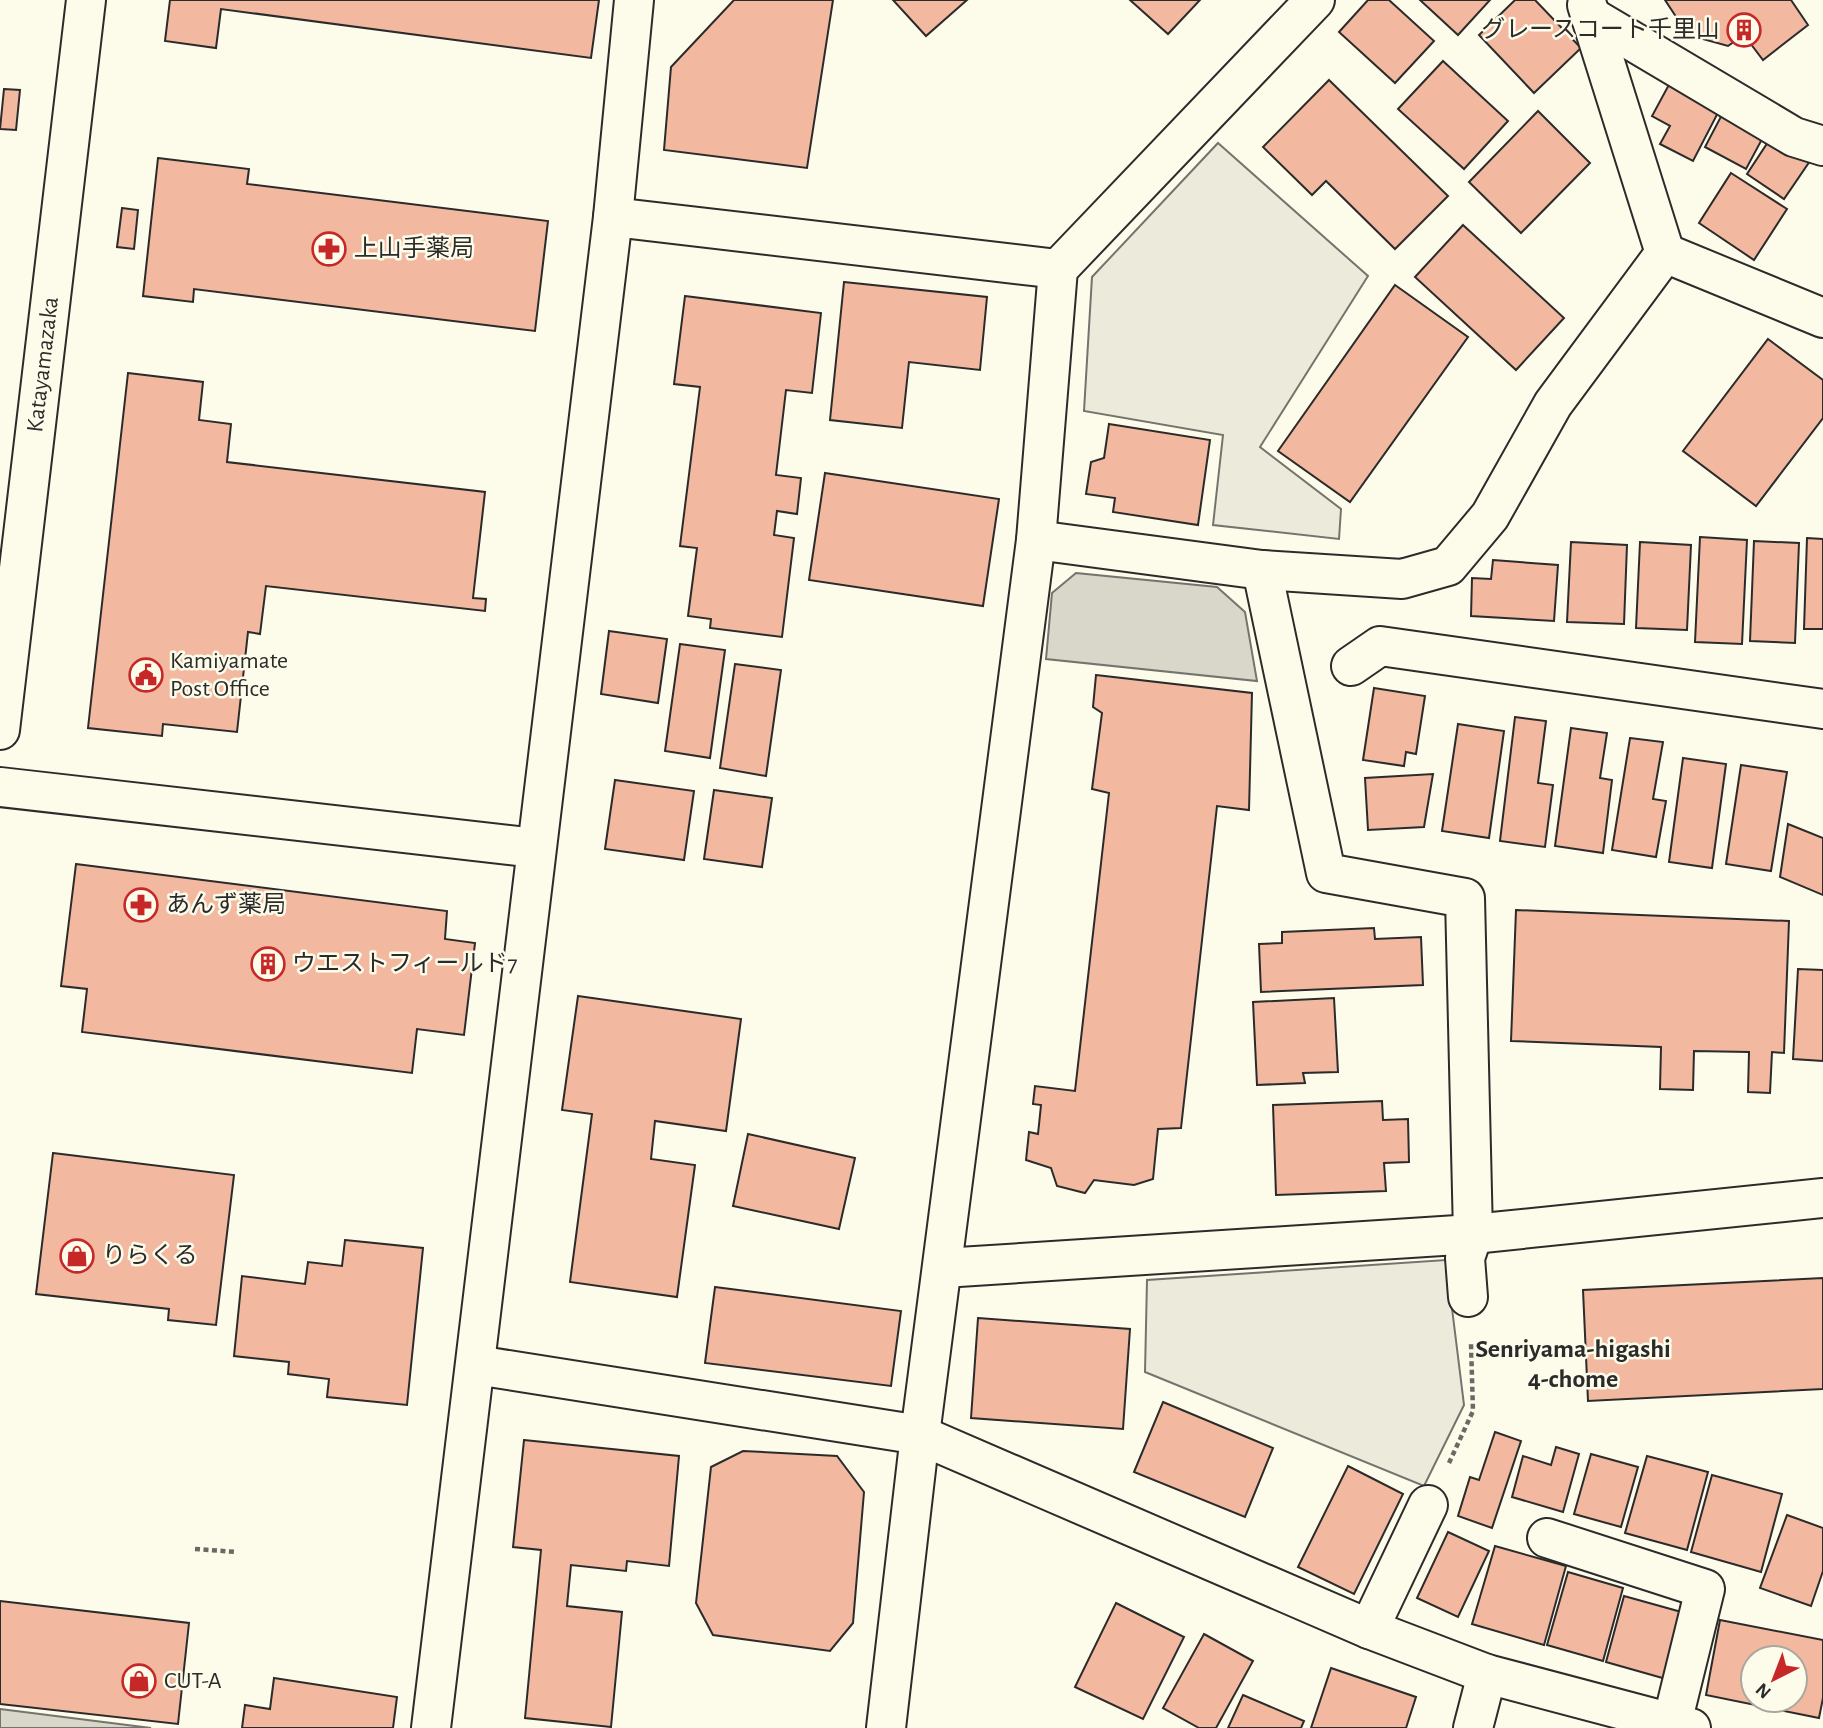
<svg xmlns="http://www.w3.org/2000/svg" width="1823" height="1728" font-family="'Alegreya Sans','Noto Sans JP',sans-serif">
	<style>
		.green { fill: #ecebdb; stroke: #74746e; stroke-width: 2 }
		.water { fill: #d8d7c9; stroke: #74746e; stroke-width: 2 }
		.building { fill: #f2b8a0; stroke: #2b2b2b; stroke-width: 2; fill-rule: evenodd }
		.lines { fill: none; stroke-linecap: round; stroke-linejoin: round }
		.minor-casing { stroke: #2b2b2b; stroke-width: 42 }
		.path { stroke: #6a6964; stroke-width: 4.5; stroke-dasharray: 5 3.5; stroke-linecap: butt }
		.minor { stroke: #fdfbea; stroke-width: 38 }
		.labels { text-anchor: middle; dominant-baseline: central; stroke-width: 5; stroke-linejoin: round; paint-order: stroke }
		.poi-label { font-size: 24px; fill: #2b2b2b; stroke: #fdfbea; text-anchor: start }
		.street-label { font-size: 24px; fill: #2b2b2b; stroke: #fdfbea }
		.neighbourhood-label { font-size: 26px; font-weight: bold; fill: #2b2b2b; stroke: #fdfbea }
	</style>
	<rect width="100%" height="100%" fill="#fdfbea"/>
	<g class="green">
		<path d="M 1218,143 L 1368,276 L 1260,447 L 1341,509 L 1339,539 L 1213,525 L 1223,435 L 1084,411 L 1092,277 Z"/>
		<path d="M 1446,1260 L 1464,1405 L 1424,1486 L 1145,1372 L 1147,1280 Z"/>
	</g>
	<g class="water">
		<path d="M 1076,573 L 1217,587 L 1245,612 L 1257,681 L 1046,659 L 1052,593 Z"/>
		<path d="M 0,1709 L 151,1728 L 0,1728 Z"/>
	</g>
	<g class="building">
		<path d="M 170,0 L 599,0 L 591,58 L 221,9 L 216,48 L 165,41 Z"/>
		<path d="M 734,0 L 833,0 L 807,168 L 664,150 L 671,67 Z"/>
		<path d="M 893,0 L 967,0 L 926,36 Z"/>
		<path d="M 1130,0 L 1200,0 L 1168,34 Z"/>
		<path d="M 1368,0 L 1389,0 L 1434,41 L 1395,83 L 1339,32 Z"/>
		<path d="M 1420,0 L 1490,0 L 1458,35 Z"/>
		<path d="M 1515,0 L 1535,0 L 1581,48 L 1534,93 L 1479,35 Z"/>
		<path d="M 1665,0 L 1791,0 L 1808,25 L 1763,60 L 1744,35 L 1728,46 L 1688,35 Z"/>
		<path d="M 1443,61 L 1508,121 L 1464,169 L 1398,109 Z"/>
		<path d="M 1672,79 L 1722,105 L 1693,161 L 1660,144 L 1670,126 L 1652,116 Z"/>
		<path d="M 1329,80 L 1448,196 L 1395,249 L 1326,181 L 1312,195 L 1263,147 Z"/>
		<path d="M 4,89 L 20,90 L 16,130 L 0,129 Z"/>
		<path d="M 1726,107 L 1768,128 L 1746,169 L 1705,147 Z"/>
		<path d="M 1538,111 L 1590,163 L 1521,233 L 1469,182 Z"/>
		<path d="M 1774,133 L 1812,158 L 1784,199 L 1747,174 Z"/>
		<path d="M 158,158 L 249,169 L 247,184 L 548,221 L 535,331 L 194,289 L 193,302 L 143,296 Z"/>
		<path d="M 1731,173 L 1787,209 L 1754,260 L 1699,223 Z"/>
		<path d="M 122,208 L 138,210 L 134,249 L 117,247 Z"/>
		<path d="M 1463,225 L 1564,318 L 1516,370 L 1415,277 Z"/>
		<path d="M 844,282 L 987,297 L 980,370 L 909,362 L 902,428 L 830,420 Z"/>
		<path d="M 1395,285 L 1468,337 L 1350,502 L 1278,451 Z"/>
		<path d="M 685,296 L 821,313 L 812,393 L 786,390 L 776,475 L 801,478 L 797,514 L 777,511 L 774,535 L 794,538 L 782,637 L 710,628 L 711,619 L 688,616 L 697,548 L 680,546 L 700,387 L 674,384 Z"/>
		<path d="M 1768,339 L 1823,380 L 1823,418 L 1756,506 L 1683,451 Z"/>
		<path d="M 128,373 L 203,382 L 199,420 L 231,424 L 227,462 L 485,492 L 473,598 L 486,599 L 485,611 L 266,586 L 260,634 L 248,632 L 237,732 L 163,724 L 162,736 L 88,728 Z"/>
		<path d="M 1109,424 L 1210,440 L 1198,525 L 1113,512 L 1115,498 L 1086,494 L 1091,462 L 1104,458 Z"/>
		<path d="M 825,473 L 999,499 L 983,606 L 809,580 Z"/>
		<path d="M 1700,537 L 1747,540 L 1742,644 L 1695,642 Z"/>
		<path d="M 1807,538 L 1823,539 L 1823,629 L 1804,629 Z"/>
		<path d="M 1754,541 L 1799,543 L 1795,643 L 1750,641 Z"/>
		<path d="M 1571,542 L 1627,545 L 1624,624 L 1567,622 Z"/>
		<path d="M 1640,542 L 1691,545 L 1687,630 L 1636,628 Z"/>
		<path d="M 1493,560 L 1558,565 L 1554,621 L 1471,616 L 1472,578 L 1491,579 Z"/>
		<path d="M 609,631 L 667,639 L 658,703 L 601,694 Z"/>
		<path d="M 680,644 L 725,650 L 710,758 L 665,751 Z"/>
		<path d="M 735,664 L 781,670 L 766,776 L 720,768 Z"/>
		<path d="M 1096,675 L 1252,693 L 1249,810 L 1217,806 L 1181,1128 L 1158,1129 L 1153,1179 L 1134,1185 L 1094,1180 L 1085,1193 L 1057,1186 L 1051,1168 L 1026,1160 L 1029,1132 L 1038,1134 L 1041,1105 L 1033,1104 L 1035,1086 L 1075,1091 L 1109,793 L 1092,789 L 1102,713 L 1093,707 Z"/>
		<path d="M 1374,688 L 1425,696 L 1416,754 L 1406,752 L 1404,766 L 1363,760 Z"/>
		<path d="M 1515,717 L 1546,721 L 1538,783 L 1553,785 L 1545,847 L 1500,841 Z"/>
		<path d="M 1458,724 L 1504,731 L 1489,838 L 1442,831 Z"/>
		<path d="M 1571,728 L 1607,733 L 1600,778 L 1612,780 L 1603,853 L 1555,846 Z"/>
		<path d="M 1630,738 L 1663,742 L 1653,799 L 1666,801 L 1656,857 L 1612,850 Z"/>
		<path d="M 1683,758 L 1726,764 L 1712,868 L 1669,862 Z"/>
		<path d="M 1741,765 L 1787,772 L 1771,871 L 1726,864 Z"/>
		<path d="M 1433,774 L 1424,827 L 1368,830 L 1365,778 Z"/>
		<path d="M 615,780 L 694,791 L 684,860 L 605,849 Z"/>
		<path d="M 714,790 L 772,798 L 762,867 L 704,859 Z"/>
		<path d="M 1788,824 L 1823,838 L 1823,895 L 1780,877 Z"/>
		<path d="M 76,864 L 447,911 L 445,939 L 475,943 L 464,1035 L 417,1029 L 412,1073 L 82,1032 L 87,989 L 61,986 Z"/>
		<path d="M 1516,910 L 1789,921 L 1784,1053 L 1772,1052 L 1770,1093 L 1748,1092 L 1749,1052 L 1694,1051 L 1693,1090 L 1660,1089 L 1661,1047 L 1511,1041 Z"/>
		<path d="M 1374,928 L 1375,939 L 1421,937 L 1423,985 L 1261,992 L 1259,944 L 1282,943 L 1282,932 Z"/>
		<path d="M 1798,969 L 1823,970 L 1823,1061 L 1793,1059 Z"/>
		<path d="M 578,996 L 741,1019 L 726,1131 L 655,1121 L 651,1159 L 695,1165 L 677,1297 L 570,1282 L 592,1114 L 562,1110 Z"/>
		<path d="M 1334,998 L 1338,1072 L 1303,1073 L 1305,1083 L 1257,1085 L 1253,1002 Z"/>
		<path d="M 1382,1101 L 1383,1120 L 1408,1119 L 1409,1162 L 1384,1163 L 1386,1191 L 1276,1195 L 1273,1105 Z"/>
		<path d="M 748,1134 L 855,1158 L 839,1229 L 733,1206 Z"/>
		<path d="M 53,1153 L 234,1175 L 216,1325 L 168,1320 L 169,1309 L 36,1294 Z"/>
		<path d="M 345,1240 L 423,1248 L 407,1405 L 327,1397 L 329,1379 L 288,1374 L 289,1362 L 234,1356 L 242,1276 L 305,1284 L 308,1262 L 342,1266 Z"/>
		<path d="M 1823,1278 L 1823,1389 L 1588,1401 L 1583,1290 Z"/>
		<path d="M 715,1287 L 901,1311 L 891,1386 L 705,1363 Z"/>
		<path d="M 978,1318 L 1130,1329 L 1123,1429 L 971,1418 Z"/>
		<path d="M 1163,1402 L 1273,1448 L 1245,1517 L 1134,1472 Z"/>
		<path d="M 1495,1432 L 1521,1441 L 1492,1528 L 1458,1516 L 1470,1477 L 1479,1480 Z"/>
		<path d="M 524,1440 L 679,1456 L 669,1566 L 627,1561 L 626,1571 L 571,1565 L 567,1606 L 622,1612 L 611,1727 L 525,1718 L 541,1550 L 513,1547 Z"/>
		<path d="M 1556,1447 L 1579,1454 L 1563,1512 L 1512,1497 L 1523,1456 L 1551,1465 Z"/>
		<path d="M 743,1451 L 837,1456 L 864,1492 L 853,1623 L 830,1651 L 713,1635 L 696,1603 L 711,1467 Z"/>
		<path d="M 1591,1454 L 1638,1467 L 1621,1527 L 1574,1514 Z"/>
		<path d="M 1647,1456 L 1708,1472 L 1687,1550 L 1625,1533 Z"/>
		<path d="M 1348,1466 L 1403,1494 L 1354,1594 L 1298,1567 Z"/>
		<path d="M 1712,1475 L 1782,1494 L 1761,1572 L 1691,1552 Z"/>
		<path d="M 1787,1515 L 1823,1528 L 1823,1571 L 1811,1606 L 1760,1588 Z"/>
		<path d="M 1448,1532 L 1489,1551 L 1458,1617 L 1417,1598 Z"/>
		<path d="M 1495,1546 L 1566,1566 L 1544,1645 L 1472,1624 Z"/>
		<path d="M 1568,1572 L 1623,1588 L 1603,1661 L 1547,1645 Z"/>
		<path d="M 1624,1596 L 1685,1613 L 1666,1679 L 1606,1662 Z"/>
		<path d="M 0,1601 L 189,1623 L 178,1724 L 0,1704 Z"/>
		<path d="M 1116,1603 L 1184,1637 L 1143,1719 L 1075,1687 Z"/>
		<path d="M 1720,1620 L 1823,1640 L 1823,1698 L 1819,1718 L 1706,1695 ZM 1753,1658 L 1795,1658 L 1795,1700 L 1753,1700 Z"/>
		<path d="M 1204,1634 L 1253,1661 L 1216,1728 L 1199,1728 L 1163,1708 Z"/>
		<path d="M 1331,1668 L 1416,1697 L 1406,1728 L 1311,1728 Z"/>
		<path d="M 274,1678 L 397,1697 L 393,1728 L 242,1728 L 245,1705 L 270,1709 Z"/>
		<path d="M 1243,1695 L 1304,1721 L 1301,1728 L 1228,1728 Z"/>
	</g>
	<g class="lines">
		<defs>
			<g id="minor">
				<path d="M 1587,5 L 1665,253"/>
				<path d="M 1590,16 L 1794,137 L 1823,146"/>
				<path d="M 613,217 L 1058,269"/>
				<path d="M 1665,253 L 1823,318"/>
				<path d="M 1036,540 L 1262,570 L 1402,579 L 1448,566 L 1490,516 L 1553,404 L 1665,253"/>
				<path d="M 1262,570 L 1326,873 L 1465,898 L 1473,1234 L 1465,1258 L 1468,1297"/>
				<path d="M 1351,666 L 1380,646 L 1823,709"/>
				<path id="s1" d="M 0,730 L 86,0"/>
				<path d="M 0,787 L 536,848"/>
				<path d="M 943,1268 L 1473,1234 L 1823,1198"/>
				<path d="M 476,1365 L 920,1435 L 1369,1629 L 1487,1674 L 1691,1728"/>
				<path d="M 1547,1538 L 1705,1589 L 1672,1723"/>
				<path d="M 1369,1629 L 1428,1505"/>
				<path d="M 431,1728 L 613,217 L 634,0"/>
				<path d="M 886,1728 L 920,1435 L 1036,540 L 1058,269 L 1315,0"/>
				<path d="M 1473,1728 L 1487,1674"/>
			</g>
		</defs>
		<use href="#minor" class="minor-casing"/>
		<g class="path">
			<path d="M 1449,1463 L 1473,1411 L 1471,1344"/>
			<path d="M 195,1549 L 237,1552"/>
		</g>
		<use href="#minor" class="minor"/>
	</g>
	<defs>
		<symbol id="building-ring" viewBox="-11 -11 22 22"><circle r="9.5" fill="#fdfbea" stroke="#c62828" stroke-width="1.5"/><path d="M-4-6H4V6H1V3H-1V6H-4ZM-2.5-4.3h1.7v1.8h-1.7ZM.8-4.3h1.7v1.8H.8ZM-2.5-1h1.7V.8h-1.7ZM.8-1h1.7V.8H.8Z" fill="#c62828"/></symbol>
		<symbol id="pharmacy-ring" viewBox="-11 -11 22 22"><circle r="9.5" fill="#fdfbea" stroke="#c62828" stroke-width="1.5"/><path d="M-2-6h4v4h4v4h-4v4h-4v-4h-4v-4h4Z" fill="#c62828"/></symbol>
		<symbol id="civic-ring" viewBox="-11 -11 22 22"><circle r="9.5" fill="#fdfbea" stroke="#c62828" stroke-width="1.5"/><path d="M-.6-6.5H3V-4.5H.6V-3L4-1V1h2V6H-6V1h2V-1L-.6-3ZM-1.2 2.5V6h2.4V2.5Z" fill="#c62828"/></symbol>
		<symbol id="shop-ring" viewBox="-11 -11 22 22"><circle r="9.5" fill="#fdfbea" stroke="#c62828" stroke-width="1.5"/><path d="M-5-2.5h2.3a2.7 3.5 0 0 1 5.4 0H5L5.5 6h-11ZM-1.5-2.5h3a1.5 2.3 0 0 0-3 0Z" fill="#c62828"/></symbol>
	</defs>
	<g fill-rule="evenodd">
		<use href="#building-ring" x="1725" y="11" width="38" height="38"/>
		<use href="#pharmacy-ring" x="310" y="230" width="38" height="38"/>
		<use href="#civic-ring" x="127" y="656" width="38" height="38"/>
		<use href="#pharmacy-ring" x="122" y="886" width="38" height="38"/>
		<use href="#building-ring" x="249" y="945" width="38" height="38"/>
		<use href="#shop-ring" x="58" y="1237" width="38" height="38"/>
		<use href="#shop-ring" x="120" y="1662" width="38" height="38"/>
	</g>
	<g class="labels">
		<g class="poi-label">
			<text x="1720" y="30" text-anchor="end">グレースコート千里山</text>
			<text x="354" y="249">上山手薬局</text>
			<text x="170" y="661">Kamiyamate<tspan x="170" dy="28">Post Office</tspan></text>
			<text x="166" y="905">あんず薬局</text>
			<text x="292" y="964">ウエストフィールド7</text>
			<text x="102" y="1256">りらくる</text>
			<text x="164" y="1681">CUT-A</text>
		</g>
		<g class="street-label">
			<text stroke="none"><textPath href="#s1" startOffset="368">Katayamazaka</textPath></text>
		</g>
		<g class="neighbourhood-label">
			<text x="1573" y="1349">Senriyama-higashi<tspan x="1573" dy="30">4-chome</tspan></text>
		</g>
	</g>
	<g transform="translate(1774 1679) rotate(222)"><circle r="33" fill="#fdfbea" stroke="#a9a89e" stroke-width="2"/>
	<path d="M0-5L12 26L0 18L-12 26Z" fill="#c62828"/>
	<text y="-10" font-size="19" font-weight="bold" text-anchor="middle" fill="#2b2b2b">N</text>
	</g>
</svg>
